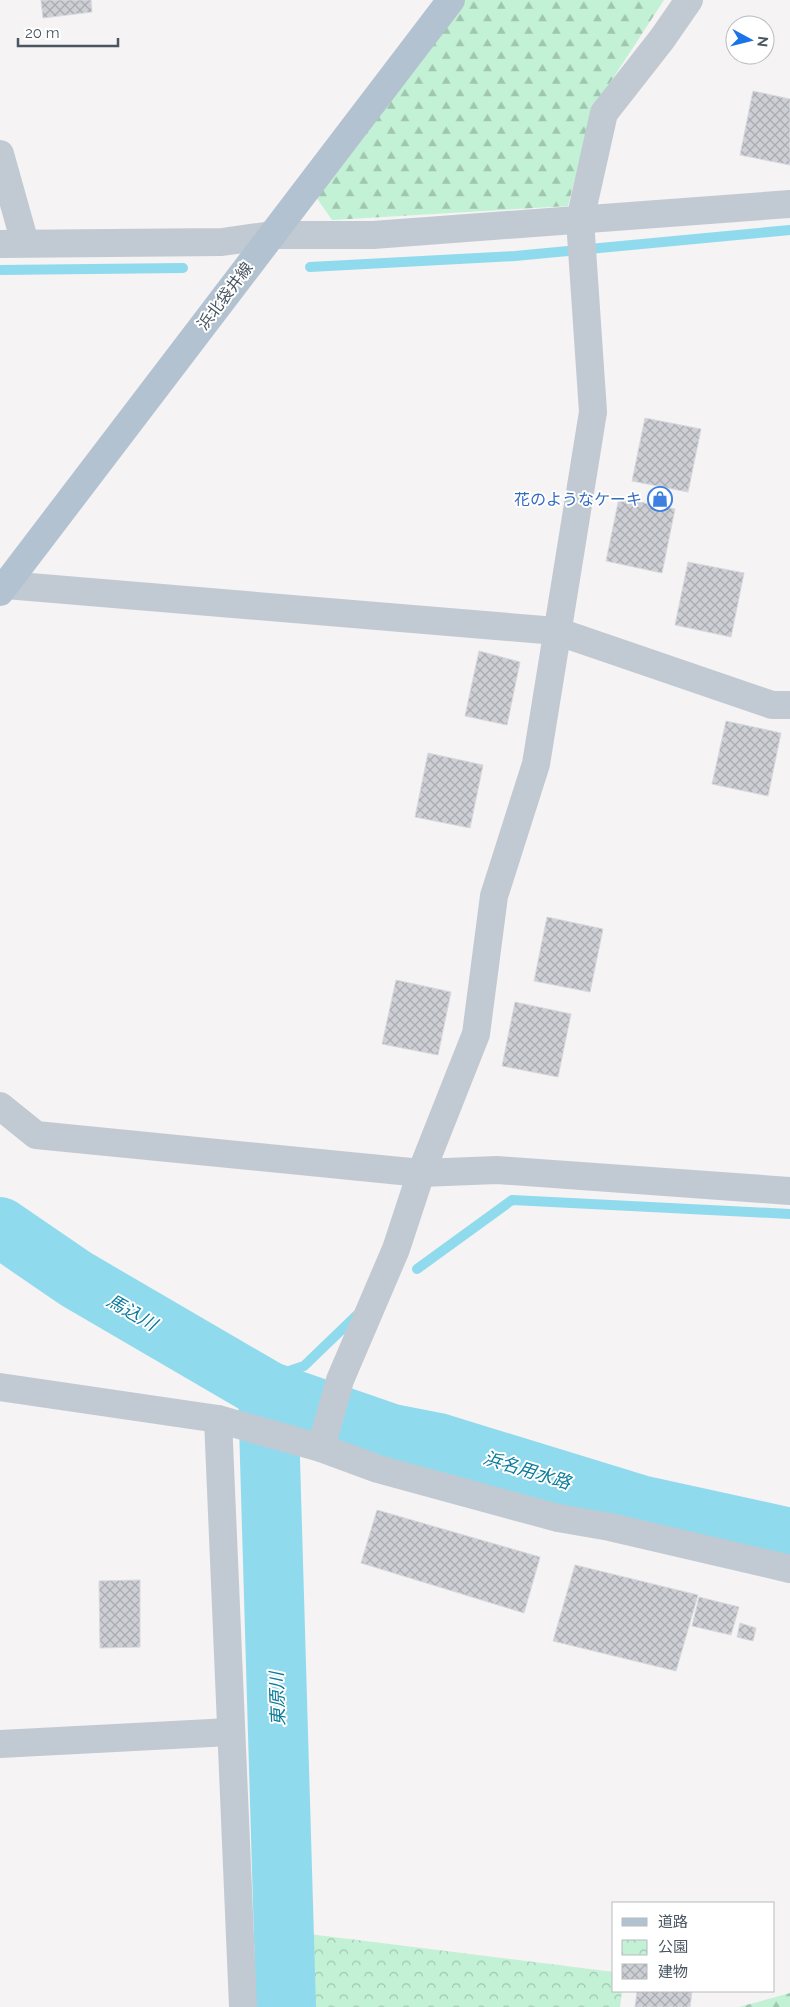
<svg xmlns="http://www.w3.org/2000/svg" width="790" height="2007" font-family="Raleway,'Noto Sans JP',sans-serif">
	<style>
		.forest { fill: url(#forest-firs) }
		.park { fill: url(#park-crowns) }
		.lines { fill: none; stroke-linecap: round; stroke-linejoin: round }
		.stream { stroke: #90daee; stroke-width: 10 }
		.river { stroke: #90daee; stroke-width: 60 }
		.building { fill: url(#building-cross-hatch); stroke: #d7d9de }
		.minor { stroke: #c1cad2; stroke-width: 28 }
		.tertiary { stroke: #c1cad2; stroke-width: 28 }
		.primary { stroke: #b3c2d1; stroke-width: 28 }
		.labels { text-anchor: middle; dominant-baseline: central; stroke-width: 4; stroke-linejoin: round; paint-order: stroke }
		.street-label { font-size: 16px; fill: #4a5661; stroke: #fff }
		.shop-label { font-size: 16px; fill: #366cbe; stroke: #fff; text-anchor: end }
		.water-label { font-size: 18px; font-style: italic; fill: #0c7c9b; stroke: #fff }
	</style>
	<defs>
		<pattern id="forest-firs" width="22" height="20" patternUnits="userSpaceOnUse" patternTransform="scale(1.25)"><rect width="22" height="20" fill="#c3f1d5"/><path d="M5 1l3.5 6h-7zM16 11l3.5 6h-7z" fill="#a0c6b0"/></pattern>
		<pattern id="park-crowns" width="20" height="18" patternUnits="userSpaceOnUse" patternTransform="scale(1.25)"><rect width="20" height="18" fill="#c3f1d5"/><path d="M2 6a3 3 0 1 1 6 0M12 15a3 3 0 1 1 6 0" fill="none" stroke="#a0c6b0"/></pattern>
		<pattern id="building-cross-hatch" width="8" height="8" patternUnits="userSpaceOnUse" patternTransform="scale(1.25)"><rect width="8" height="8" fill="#cdcfd5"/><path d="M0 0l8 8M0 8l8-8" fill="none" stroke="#a8abb0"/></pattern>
	</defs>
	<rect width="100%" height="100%" fill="#f5f3f3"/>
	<g class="forest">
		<path d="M 451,0 L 664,0 L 593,109 L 568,206 L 332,220 L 309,187 Z"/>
		<path d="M 790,1993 L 790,2007 L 739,2007 Z"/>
	</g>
	<path class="park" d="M 309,1934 L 614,1972 L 614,1991 L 622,1991 L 620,2007 L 311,2007 Z"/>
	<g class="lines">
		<g class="stream">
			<path d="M 310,267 L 515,256 L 790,230"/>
			<path d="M 0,270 L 183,268"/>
			<path d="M 417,1269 L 512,1200 L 790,1214"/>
			<path d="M 268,1391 L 274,1376 L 304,1366 L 359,1313"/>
		</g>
		<g class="river">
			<path d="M 0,1227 L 76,1279 L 268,1391 L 392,1434 L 438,1443 L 640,1505 L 790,1538"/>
			<path d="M 268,1391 L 286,2007"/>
		</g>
	</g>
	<g class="building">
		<path d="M 41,0 L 91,0 L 92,12 L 43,18 Z"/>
		<path d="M 753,91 L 790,99 L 790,165 L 740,155 Z"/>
		<path d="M 645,418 L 701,429 L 688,492 L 632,481 Z"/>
		<path d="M 619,498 L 675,509 L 662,573 L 606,561 Z"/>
		<path d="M 688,562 L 744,573 L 731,637 L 675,625 Z"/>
		<path d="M 479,651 L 520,662 L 507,725 L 465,716 Z"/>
		<path d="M 726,721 L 781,733 L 768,796 L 712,784 Z"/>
		<path d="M 428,753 L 483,765 L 470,828 L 415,817 Z"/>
		<path d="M 547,917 L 603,929 L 590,992 L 534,981 Z"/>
		<path d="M 396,980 L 451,992 L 438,1055 L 382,1044 Z"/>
		<path d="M 515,1002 L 571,1014 L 558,1077 L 502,1066 Z"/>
		<path d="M 377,1510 L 540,1557 L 524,1613 L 361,1563 Z"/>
		<path d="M 575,1565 L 698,1595 L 676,1671 L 553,1641 Z"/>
		<path d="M 140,1580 L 140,1647 L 100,1648 L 99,1581 Z"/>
		<path d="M 699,1597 L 739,1607 L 731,1635 L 692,1626 Z"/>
		<path d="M 740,1623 L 756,1628 L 753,1641 L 737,1637 Z"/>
		<path d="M 637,1991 L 692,1991 L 690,2007 L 635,2007 Z"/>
	</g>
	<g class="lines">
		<g class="minor">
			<path d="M 0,244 L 222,242 L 272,235 L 373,235 L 790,204"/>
			<path d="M 6,585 L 556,631 L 772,705 L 790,705"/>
			<path d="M 0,1106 L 36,1135 L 421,1173 L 497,1170 L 790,1191"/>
			<path d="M 0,1387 L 218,1419 L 321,1448 L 378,1469 L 558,1518 L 610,1527 L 790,1569"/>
			<path d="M 218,1419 L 243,2007"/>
			<path d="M 321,1448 L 340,1380 L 396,1249 L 421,1173 L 476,1034 L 494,896 L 536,764 L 593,412 L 580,220 L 604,113 L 662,39 L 689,0"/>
			<path d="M 0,1744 L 230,1732"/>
		</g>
		<path class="tertiary" d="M 0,154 L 25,243"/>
		<path class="primary" d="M 0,592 L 451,0"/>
	</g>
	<defs>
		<symbol id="shop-ring" viewBox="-11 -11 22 22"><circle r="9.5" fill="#fff" stroke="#3f7fe0" stroke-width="1.5"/><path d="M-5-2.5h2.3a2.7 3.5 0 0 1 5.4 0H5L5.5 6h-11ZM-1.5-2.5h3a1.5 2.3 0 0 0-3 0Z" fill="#3f7fe0"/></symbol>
	</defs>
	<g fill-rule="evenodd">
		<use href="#shop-ring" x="646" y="485" width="28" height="28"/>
	</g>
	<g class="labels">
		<g class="street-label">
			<text transform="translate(225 296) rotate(-53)">浜北袋井線</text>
		</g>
		<g class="shop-label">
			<text x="642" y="499">花のようなケーキ</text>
		</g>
		<g class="water-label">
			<text transform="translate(132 1312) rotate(30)">馬込川</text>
			<text transform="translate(527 1470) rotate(17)">浜名用水路</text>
			<text transform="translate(277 1699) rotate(-92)">東原川</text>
		</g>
	</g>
	<rect x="612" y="1902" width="162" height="90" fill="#ffffff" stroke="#b7bbc0"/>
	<rect x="622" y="1918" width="25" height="8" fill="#b3c2d1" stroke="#b7bbc0"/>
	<text x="658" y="1927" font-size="15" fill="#4a5661">道路</text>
	<rect x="622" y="1940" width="25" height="15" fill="url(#park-crowns)" stroke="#b7bbc0"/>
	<text x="658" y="1952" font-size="15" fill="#4a5661">公園</text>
	<rect x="622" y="1964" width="25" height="15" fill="url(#building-cross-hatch)" stroke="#b7bbc0"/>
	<text x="658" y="1977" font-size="15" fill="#4a5661">建物</text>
	<g transform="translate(750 40) rotate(97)"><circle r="24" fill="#ffffff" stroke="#b7bbc0"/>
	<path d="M0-4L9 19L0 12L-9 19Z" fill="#1a73e8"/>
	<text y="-8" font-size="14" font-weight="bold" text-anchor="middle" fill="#4a5661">N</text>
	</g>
	<path d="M18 38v8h100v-8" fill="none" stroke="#4a5661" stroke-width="2.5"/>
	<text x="25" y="38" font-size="15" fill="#4a5661" stroke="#ffffff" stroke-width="4" paint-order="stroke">20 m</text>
</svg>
